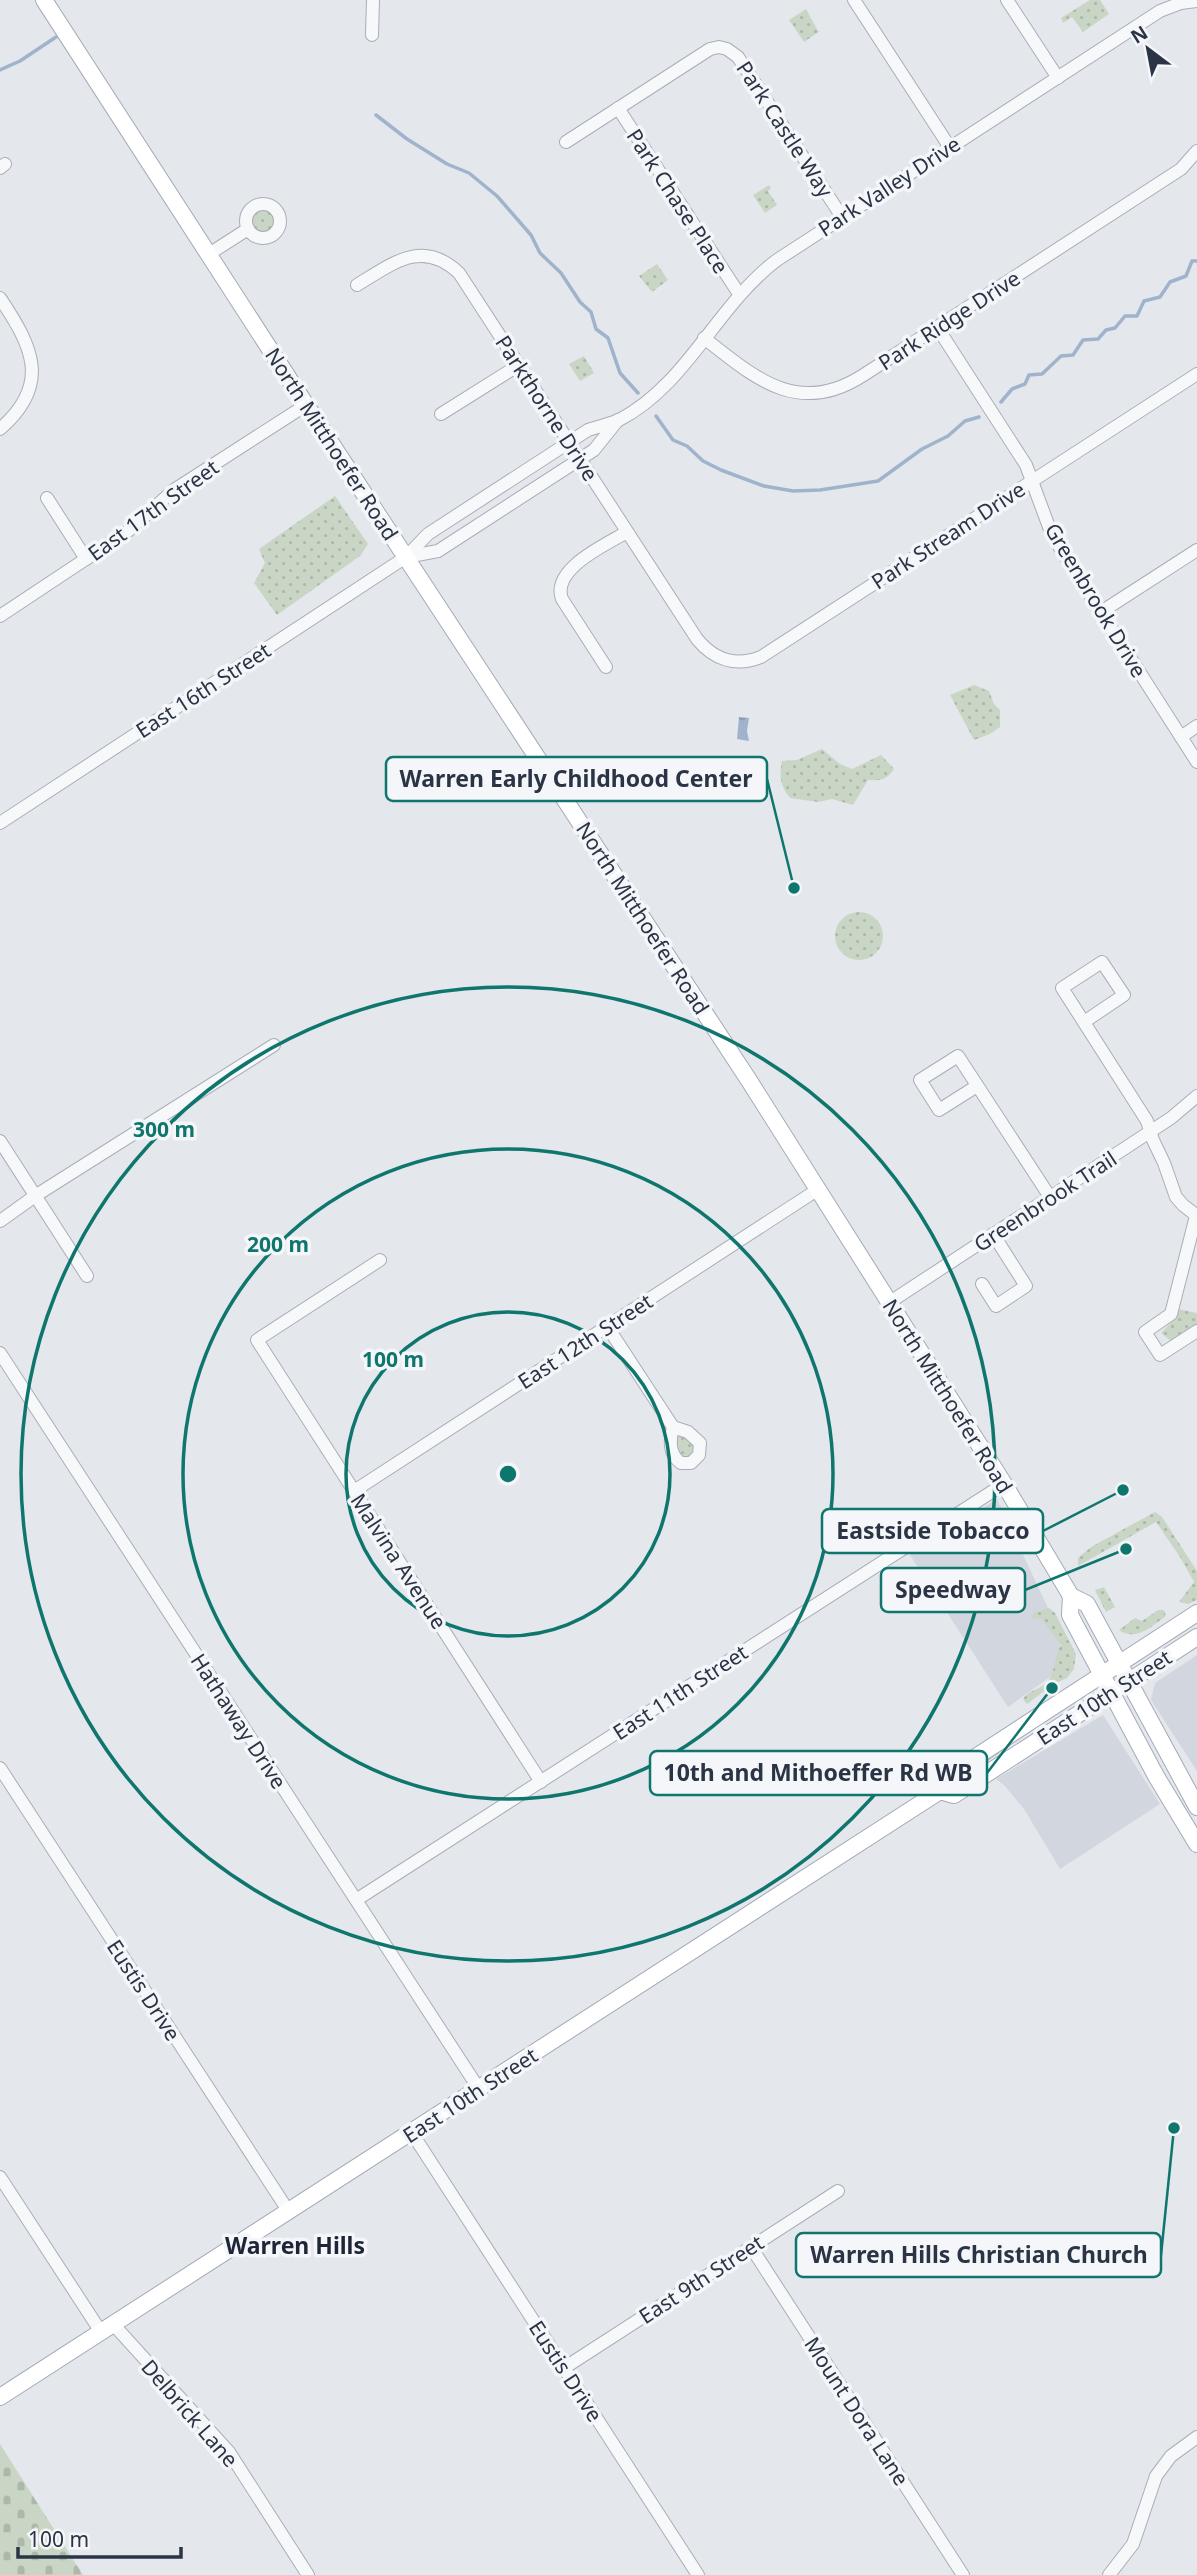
<svg xmlns="http://www.w3.org/2000/svg" width="1197" height="2575" font-family="'Noto Sans',sans-serif">
	<style>
		.built { fill: #d2d6de }
		.grass { fill: url(#grass-dots) }
		.cemetery { fill: url(#cemetery-stones) }
		.water { fill: url(#water-ripples) }
		.lines { fill: none; stroke-linecap: round; stroke-linejoin: round }
		.stream { stroke: #9fb4cc; stroke-width: 3.5 }
		.minor-casing { stroke: #a9aeb7; stroke-width: 14 }
		.major-casing { stroke: #a3abb8; stroke-width: 18 }
		.minor { stroke: #f7f8fa; stroke-width: 12 }
		.major { stroke: #fff; stroke-width: 16 }
		.ring { fill: none; stroke: #0f766e; stroke-width: 3.5 }
		.labels { text-anchor: middle; dominant-baseline: central; stroke-width: 7; stroke-linejoin: round; paint-order: stroke }
		.street-label { font-size: 21px; fill: #2b3445; stroke: #f4f6f9 }
		.neighbourhood-label { font-size: 23px; font-weight: bold; fill: #1d2536; stroke: #f4f6f9 }
		.centre { fill: #0f766e; stroke: #f4f6f9; stroke-width: 3.5 }
		.ring-label { font-size: 21px; text-anchor: middle; font-weight: bold; fill: #0f766e; stroke: #f4f6f9; stroke-width: 7; stroke-linejoin: round; paint-order: stroke }
		.leader { fill: none; stroke: #0f766e; stroke-width: 2.5 }
		.callout-dot { fill: #0f766e; stroke: #f4f6f9; stroke-width: 2.5 }
		.callout { fill: #f4f6f9; stroke: #0f766e; stroke-width: 2.5 }
		.callout-label { font-size: 23px; text-anchor: middle; font-weight: bold; fill: #2b3445 }
	</style>
	<defs>
		<pattern id="grass-dots" width="8" height="8" patternUnits="userSpaceOnUse" patternTransform="scale(1.75)"><rect width="8" height="8" fill="#c9d6c5"/><path d="M2 2h.1M6 6h.1" fill="none" stroke="#adb8ab" stroke-width="1.8" stroke-linecap="round"/></pattern>
		<pattern id="cemetery-stones" width="16" height="16" patternUnits="userSpaceOnUse" patternTransform="scale(1.75)"><rect width="16" height="16" fill="#c9d6c5"/><path d="M2 7V4a2 2 0 0 1 4 0v3zM10 15v-3a2 2 0 0 1 4 0v3z" fill="#adb8ab"/></pattern>
		<pattern id="water-ripples" width="26" height="14" patternUnits="userSpaceOnUse" patternTransform="scale(1.75)"><rect width="26" height="14" fill="#9fb4cc"/><path d="M2 4q2-2 4 0t4 0M15 11q2-2 4 0t4 0" fill="none" stroke="#8293a7"/></pattern>
	</defs>
	<rect width="100%" height="100%" fill="#e4e7ec"/>
	<g class="built">
		<path d="M 997,1499 L 1061,1636 L 1057,1672 L 1008,1707 L 910,1555 Z"/>
		<path d="M 1197,1655 L 1197,1771 L 1151,1700 L 1155,1683 Z"/>
		<path d="M 1103,1715 L 1160,1804 L 1060,1869 L 1024,1809 L 1004,1785 L 996,1779 Z"/>
	</g>
	<g class="grass">
		<path d="M 1090,0 L 1100,0 L 1109,14 L 1083,32 L 1072,17 L 1063,23 L 1061,18 Z"/>
		<path d="M 806,9 L 818,31 L 820,31 L 804,42 L 789,20 Z"/>
		<path d="M 769,185 L 771,188 L 768,191 L 777,205 L 765,213 L 753,195 Z"/>
		<circle cx="263" cy="221" r="11"/>
		<path d="M 657,264 L 668,280 L 652,292 L 639,276 Z"/>
		<path d="M 584,356 L 594,373 L 580,381 L 569,364 Z"/>
		<path d="M 335,496 L 368,544 L 360,556 L 277,615 L 254,583 L 265,563 L 259,549 Z"/>
		<path d="M 974,685 L 989,691 L 994,704 L 1000,710 L 1000,727 L 990,734 L 974,740 L 950,695 Z"/>
		<path d="M 822,749 L 840,764 L 852,769 L 881,755 L 894,769 C 887,780 880,781 868,780 L 853,805 L 832,799 L 818,802 L 790,798 C 780,786 779,776 782,761 L 797,760 Z"/>
		<circle cx="859" cy="936" r="24"/>
		<path d="M 1178,1309 L 1197,1313 L 1197,1324 L 1182,1341 L 1171,1341 L 1161,1333 L 1176,1317 Z"/>
		<path d="M 675,1430 L 694,1442 L 695,1454 L 688,1459 L 680,1458 L 676,1452 Z"/>
		<path d="M 1155,1512 L 1162,1517 L 1197,1571 L 1197,1600 L 1188,1604 L 1179,1602 L 1194,1582 L 1180,1557 L 1156,1522 L 1078,1566 L 1078,1558 L 1091,1547 Z"/>
		<path d="M 1104,1587 L 1115,1607 L 1106,1612 L 1095,1590 Z"/>
		<path d="M 1049,1608 L 1055,1613 L 1076,1654 L 1074,1669 L 1067,1678 L 1054,1684 L 1027,1704 L 1023,1699 C 1028,1690 1040,1690 1047,1682 C 1057,1671 1053,1657 1061,1645 L 1041,1618 L 1030,1619 L 1034,1613 Z"/>
		<path d="M 1158,1610 L 1164,1610 L 1166,1616 C 1152,1626 1136,1642 1119,1630 L 1135,1618 L 1142,1621 Z"/>
		<path d="M 1011,1740 L 1012,1744 L 950,1788 L 947,1783 Z"/>
	</g>
	<path class="cemetery" d="M 0,2444 L 83,2575 L 0,2575 Z"/>
	<path class="water" d="M 739,717 L 749,718 L 747,731 L 749,741 L 737,739 Z"/>
	<g class="lines">
		<g class="stream">
			<path d="M 0,70 L 20,61 L 56,37"/>
			<path d="M 376,115 L 407,139 L 447,164 L 469,173 L 497,196 L 531,235 L 540,253 L 561,273 L 580,302 L 591,312 L 596,329 L 608,338 L 620,373 L 638,393"/>
			<path d="M 1001,402 L 1012,389 L 1025,384 L 1029,375 L 1042,374 L 1061,356 L 1073,355 L 1083,340 L 1098,339 L 1106,330 L 1115,328 L 1125,316 L 1137,316 L 1144,301 L 1160,297 L 1170,282 L 1186,276 L 1192,261 L 1197,261"/>
			<path d="M 656,416 L 673,440 L 687,446 L 703,461 L 721,470 L 764,486 L 793,491 L 820,490 L 878,481 L 922,449 L 948,436 L 965,421 L 979,417"/>
		</g>
		<defs>
			<g id="minor">
				<path d="M 854,0 L 949,146"/>
				<path d="M 1007,0 L 1058,78"/>
				<path d="M 372,35 L 373,0"/>
				<path d="M 618,108 L 739,294"/>
				<path d="M 566,142 L 710,49 L 719,47 L 727,49 L 738,57 L 842,217"/>
				<path d="M 0,168 L 5,164"/>
				<circle cx="263" cy="221" r="17"/>
				<path d="M 209,254 L 248,229"/>
				<path d="M 357,285 C 392,264 422,238 459,273 L 697,639 C 714,660 736,667 761,657 L 1197,374"/>
				<path d="M 0,298 C 32,346 52,384 0,429"/>
				<path d="M 937,327 L 1026,465 L 1049,527 L 1060,548 L 1197,762"/>
				<path d="M 704,338 C 754,377 797,417 862,376 L 1181,169 L 1197,151"/>
				<path d="M 441,414 L 519,365"/>
				<path d="M 47,498 L 86,559"/>
				<path d="M 406,557 L 438,551 L 594,450 L 618,420"/>
				<path d="M 1101,612 L 1197,550"/>
				<path d="M 0,616 L 128,531 L 174,490 L 306,405"/>
				<path d="M 606,667 L 562,599 C 551,569 605,545 627,532"/>
				<path d="M 1181,737 L 1197,726"/>
				<path d="M 0,823 L 406,557 L 428,534 L 588,430 C 598,427 609,424 619,420 C 687,385 717,305 777,260 L 1160,11 L 1181,3 L 1197,1"/>
				<path d="M 1084,1022 L 1124,995 L 1102,962 L 1062,988 L 1147,1121 L 1153,1140 L 1164,1163 L 1176,1197 L 1183,1205 L 1197,1216"/>
				<path d="M 977,1086 L 939,1110 L 920,1080 L 958,1056 L 1050,1197"/>
				<path d="M 0,1141 L 87,1276"/>
				<path d="M 1196,1216 L 1171,1314 L 1145,1332 L 1160,1355 L 1197,1331"/>
				<path d="M 0,1221 L 35,1196 L 274,1045"/>
				<path d="M 380,1260 L 257,1340 L 541,1782"/>
				<path d="M 982,1284 L 996,1306 L 1026,1286 L 993,1234"/>
				<path d="M 890,1302 L 1171,1118 L 1197,1096"/>
				<path d="M 607,1326 L 673,1427"/>
				<path d="M 0,1353 L 479,2089"/>
				<path d="M 673,1427 L 688,1432 L 700,1443 L 699,1455 L 691,1463 L 681,1463 C 668,1454 670,1440 673,1427 Z"/>
				<path d="M 354,1491 L 817,1190"/>
				<path d="M 0,1768 L 289,2212"/>
				<path d="M 356,1900 L 1004,1484"/>
				<path d="M 412,2133 L 698,2575"/>
				<path d="M 0,2177 L 101,2332"/>
				<path d="M 751,2247 L 963,2575"/>
				<path d="M 113,2324 L 229,2452 L 308,2575"/>
				<path d="M 564,2368 L 838,2191"/>
				<path d="M 1109,2575 L 1133,2544 L 1156,2476 L 1171,2456 L 1197,2437"/>
			</g>
			<g id="major">
				<path d="M 44,0 L 306,405 L 750,1082 L 1004,1484 L 1071,1596 L 1087,1604 L 1197,1807"/>
				<path d="M 1071,1596 L 1070,1615 L 1156,1776 L 1197,1844"/>
				<path d="M 940,1791 L 954,1795 L 1197,1637"/>
				<path d="M 0,2397 L 940,1791 L 942,1779 L 1197,1613"/>
			</g>
		</defs>
		<use href="#minor" class="minor-casing"/>
		<use href="#major" class="major-casing"/>
		<use href="#minor" class="minor"/>
		<use href="#major" class="major"/>
	</g>
	<g class="ring">
		<circle cx="508" cy="1474" r="162"/>
		<circle cx="508" cy="1474" r="325"/>
		<circle cx="508" cy="1474" r="487"/>
	</g>
	<g class="labels">
		<g class="street-label">
			<text transform="translate(785 129) rotate(57)">Park Castle Way</text>
			<text transform="translate(889 186) rotate(-33)">Park Valley Drive</text>
			<text transform="translate(678 201) rotate(57)">Park Chase Place</text>
			<text transform="translate(949 320) rotate(-33)">Park Ridge Drive</text>
			<text transform="translate(547 408) rotate(57)">Parkthorne Drive</text>
			<text transform="translate(332 444) rotate(57)">North Mitthoefer Road</text>
			<text transform="translate(153 510) rotate(-36)">East 17th Street</text>
			<text transform="translate(948 535) rotate(-33)">Park Stream Drive</text>
			<text transform="translate(1096 600) rotate(59)">Greenbrook Drive</text>
			<text transform="translate(203 690) rotate(-33)">East 16th Street</text>
			<text transform="translate(643 918) rotate(57)">North Mitthoefer Road</text>
			<text transform="translate(1045 1201) rotate(-33)">Greenbrook Trail</text>
			<text transform="translate(585 1341) rotate(-33)">East 12th Street</text>
			<text transform="translate(948 1396) rotate(58)">North Mitthoefer Road</text>
			<text transform="translate(399 1561) rotate(57)">Malvina Avenue</text>
			<text transform="translate(680 1692) rotate(-33)">East 11th Street</text>
			<text transform="translate(1104 1697) rotate(-33)">East 10th Street</text>
			<text transform="translate(239 1721) rotate(57)">Hathaway Drive</text>
			<text transform="translate(144 1990) rotate(57)">Eustis Drive</text>
			<text transform="translate(470 2095) rotate(-33)">East 10th Street</text>
			<text transform="translate(701 2279) rotate(-33)">East 9th Street</text>
			<text transform="translate(566 2371) rotate(57)">Eustis Drive</text>
			<text transform="translate(857 2411) rotate(57)">Mount Dora Lane</text>
			<text transform="translate(190 2413) rotate(49)">Delbrick Lane</text>
		</g>
		<g class="neighbourhood-label">
			<text x="295" y="2245">Warren Hills</text>
		</g>
	</g>
	<circle cx="508" cy="1474" r="10" class="centre"/>
	<g class="ring-label">
		<text x="164" y="1137">300 m</text>
		<text x="278" y="1252">200 m</text>
		<text x="393" y="1367">100 m</text>
	</g>
	<path class="leader" d="M794 888L767 779M1123 1490L1043 1531M1126 1549L1025 1590M1052 1688L987 1773M1174 2128L1161 2255"/>
	<g class="callout-dot">
		<circle cx="794" cy="888" r="7"/>
		<circle cx="1123" cy="1490" r="7"/>
		<circle cx="1126" cy="1549" r="7"/>
		<circle cx="1052" cy="1688" r="7"/>
		<circle cx="1174" cy="2128" r="7"/>
	</g>
	<g class="callout">
		<rect x="386" y="757" width="381" height="44" rx="7"/>
		<rect x="822" y="1509" width="221" height="44" rx="7"/>
		<rect x="881" y="1568" width="144" height="44" rx="7"/>
		<rect x="650" y="1751" width="337" height="44" rx="7"/>
		<rect x="796" y="2233" width="365" height="44" rx="7"/>
	</g>
	<g class="callout-label">
		<text x="576" y="787">Warren Early Childhood Center</text>
		<text x="933" y="1539">Eastside Tobacco</text>
		<text x="953" y="1598">Speedway</text>
		<text x="818" y="1781">10th and Mithoeffer Rd WB</text>
		<text x="979" y="2263">Warren Hills Christian Church</text>
	</g>
	<g transform="translate(1148 49) rotate(328)" stroke="#f4f6f9" stroke-width="5" paint-order="stroke">
	<path d="M0-5L12 26L0 18L-12 26Z" fill="#2b3445"/>
	<text y="-10" font-size="19" font-weight="bold" text-anchor="middle" fill="#2b3445">N</text>
	</g>
	<path d="M18 2547v10h163v-10" fill="none" stroke="#2b3445" stroke-width="3.5"/>
	<text x="28" y="2547" font-size="21" fill="#2b3445" stroke="#f4f6f9" stroke-width="5" paint-order="stroke">100 m</text>
</svg>
